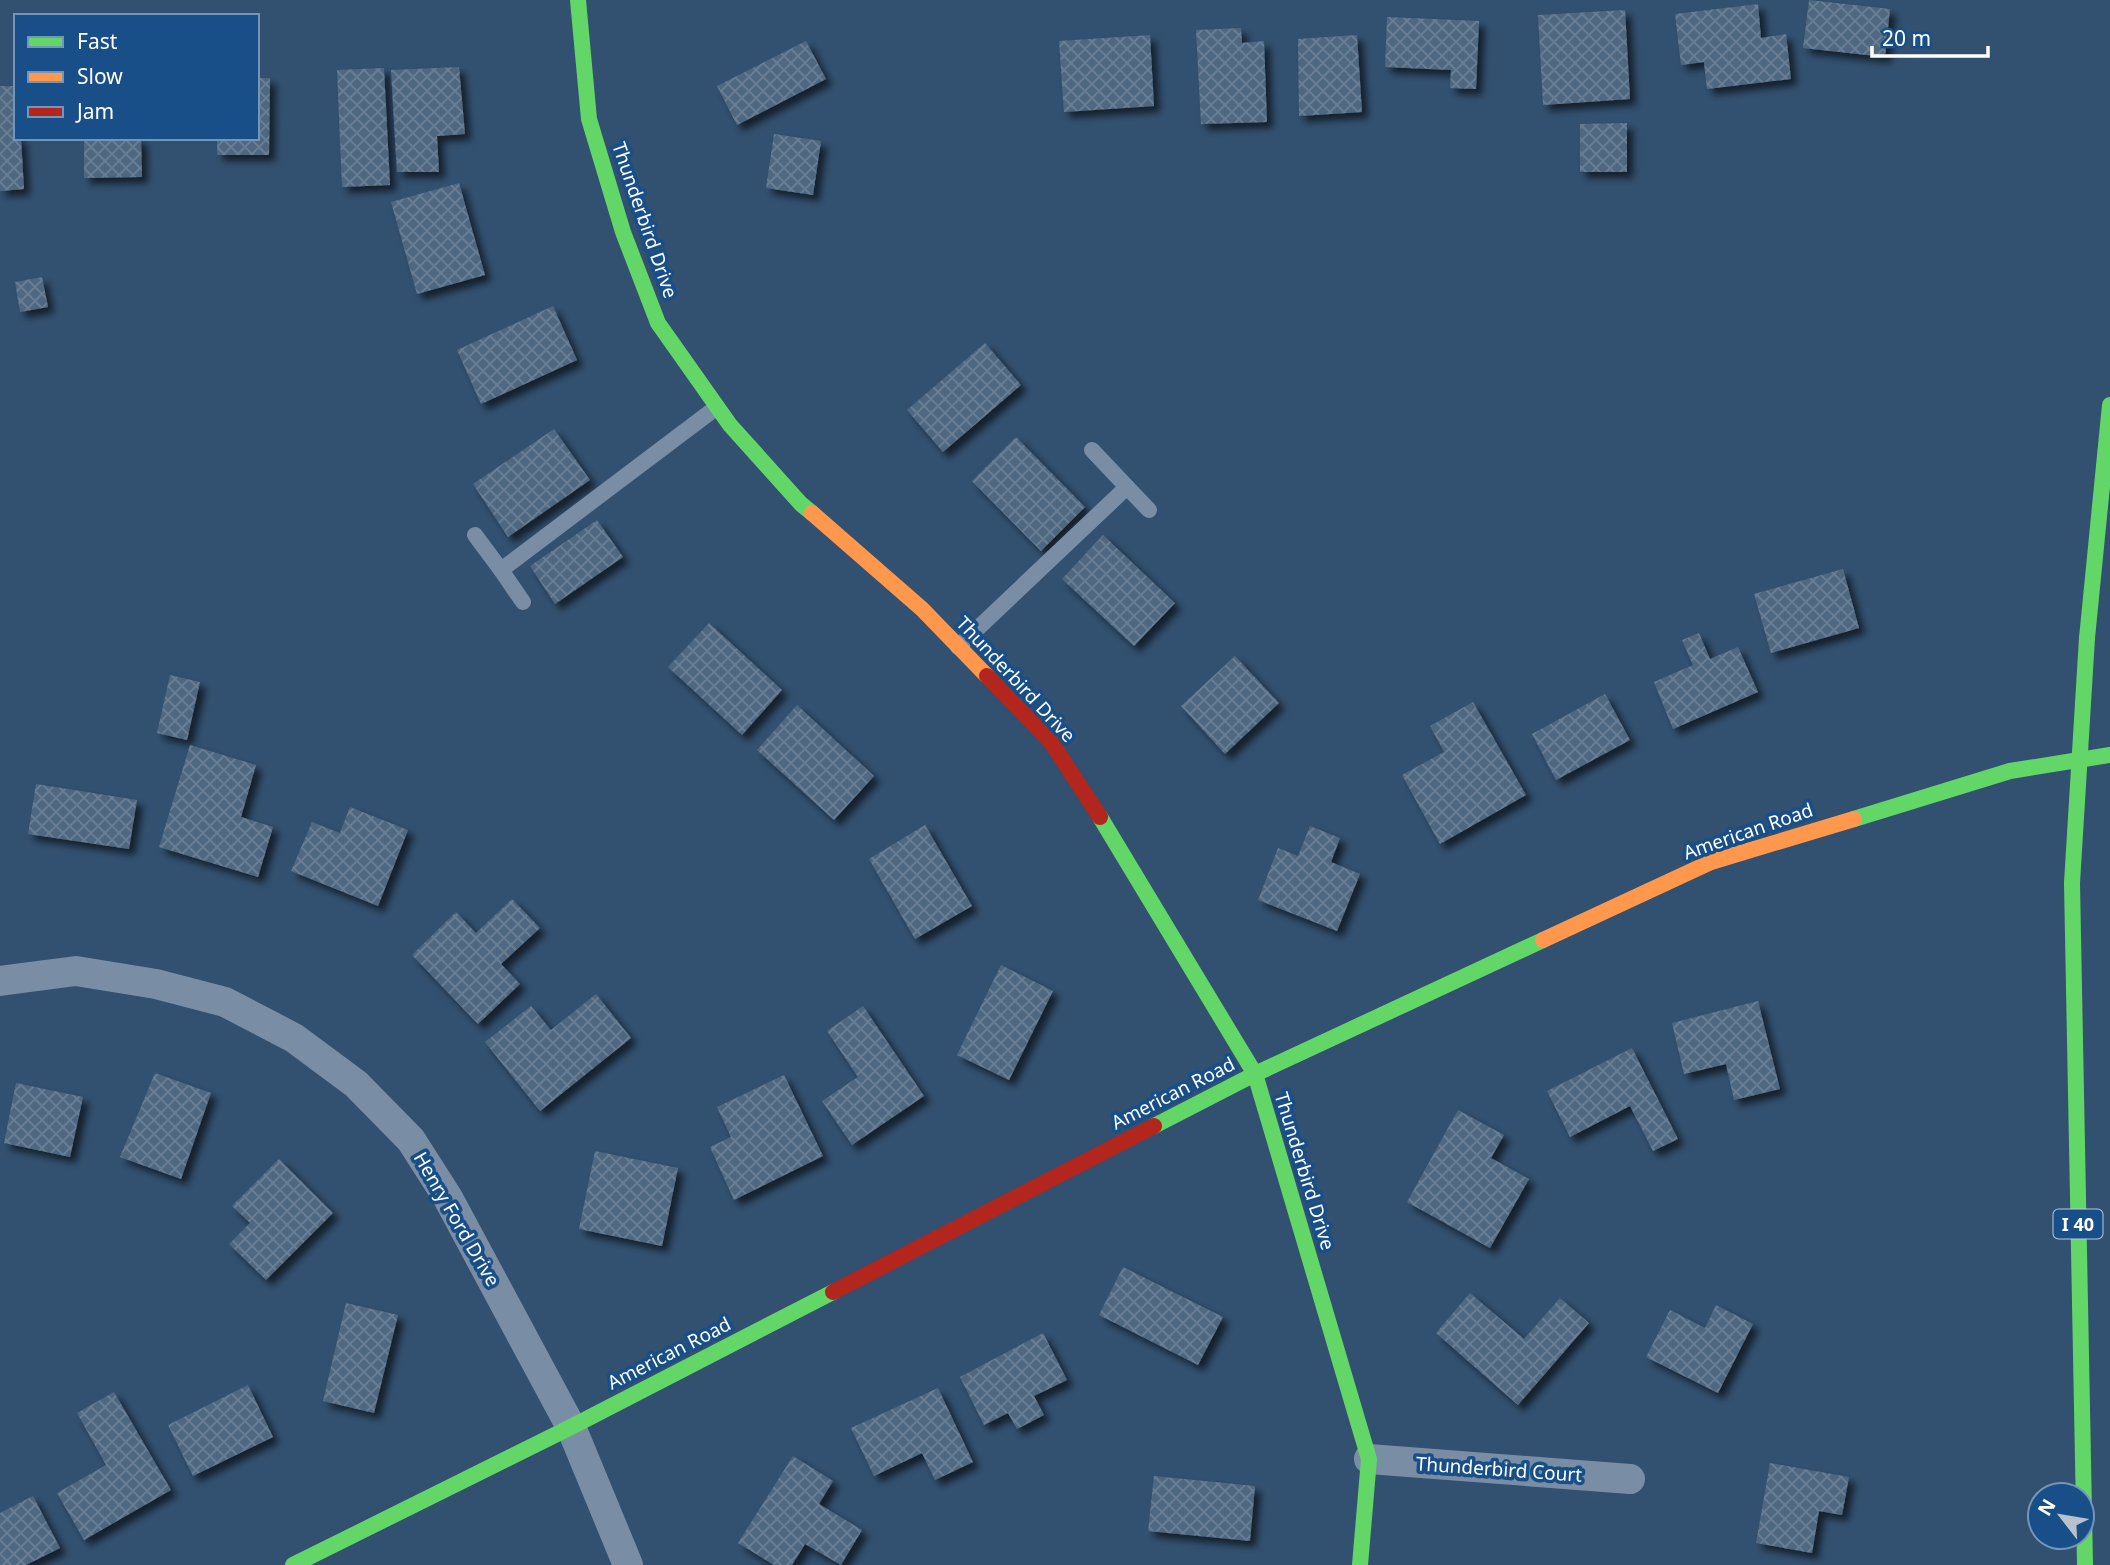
<svg xmlns="http://www.w3.org/2000/svg" width="2110" height="1565" font-family="'Noto Sans',sans-serif">
	<style>
		.building { fill: url(#building-cross-hatch); filter: url(#shadow) }
		.lines { fill: none; stroke-linecap: round; stroke-linejoin: round }
		.lane { stroke: #798ea5; stroke-width: 16 }
		.street { stroke: #798ea5; stroke-width: 30 }
		.fast { stroke: #63d668; stroke-width: 16 }
		.slow { stroke: #ff974d; stroke-width: 16 }
		.jam { stroke: #b3261e; stroke-width: 16 }
		.fast-bridge { stroke: #63d668; stroke-width: 16 }
		.labels { text-anchor: middle; dominant-baseline: central; stroke-width: 7; stroke-linejoin: round; paint-order: stroke }
		.shield { fill: #184f89; stroke: #bacadc; stroke-width: 2 }
		.shield-label { font-size: 18px; font-weight: bold; fill: #fff }
		.street-label { font-size: 19px; fill: #fff; stroke: #184f89 }
	</style>
	<defs>
		<pattern id="building-cross-hatch" width="8" height="8" patternUnits="userSpaceOnUse" patternTransform="scale(1.75)"><rect width="8" height="8" fill="#506881"/><path d="M0 0l8 8M0 8l8-8" fill="none" stroke="#6a7f94"/></pattern>
		<filter id="shadow"><feDropShadow dx="6" dy="6" stdDeviation="3.5" flood-color="#0009"/></filter>
	</defs>
	<rect width="100%" height="100%" fill="#32506f"/>
	<g class="building">
		<path d="M 1809,0 L 1890,9 L 1885,57 L 1803,48 Z"/>
		<path d="M 1758,4 L 1761,38 L 1786,34 L 1791,79 L 1707,89 L 1704,62 L 1681,65 L 1675,14 Z"/>
		<path d="M 1625,10 L 1630,99 L 1543,105 L 1538,15 Z"/>
		<path d="M 1387,17 L 1479,21 L 1476,89 L 1450,88 L 1451,70 L 1385,67 Z"/>
		<path d="M 1241,28 L 1242,43 L 1264,41 L 1267,122 L 1201,124 L 1196,30 Z"/>
		<path d="M 1150,35 L 1154,106 L 1064,112 L 1059,41 Z"/>
		<path d="M 1357,35 L 1362,112 L 1299,116 L 1298,39 Z"/>
		<path d="M 806,41 L 826,79 L 737,125 L 717,86 Z"/>
		<path d="M 459,67 L 465,134 L 437,136 L 439,172 L 397,172 L 391,70 Z"/>
		<path d="M 384,68 L 390,185 L 342,187 L 337,70 Z"/>
		<path d="M 257,78 L 270,78 L 269,155 L 217,155 L 217,138 L 257,138 Z"/>
		<path d="M 0,86 L 16,86 L 16,138 L 21,138 L 24,189 L 0,191 Z"/>
		<path d="M 1627,123 L 1627,172 L 1580,172 L 1580,124 Z"/>
		<path d="M 774,134 L 821,141 L 813,195 L 766,188 Z"/>
		<path d="M 84,138 L 141,138 L 142,177 L 84,178 Z"/>
		<path d="M 459,183 L 485,275 L 417,294 L 391,202 Z"/>
		<path d="M 42,277 L 48,307 L 20,312 L 15,282 Z"/>
		<path d="M 553,306 L 577,360 L 481,404 L 457,350 Z"/>
		<path d="M 985,343 L 1021,385 L 943,452 L 907,410 Z"/>
		<path d="M 554,429 L 590,480 L 508,537 L 473,484 Z"/>
		<path d="M 1016,437 L 1085,507 L 1041,551 L 972,481 Z"/>
		<path d="M 597,520 L 623,557 L 555,604 L 530,566 Z"/>
		<path d="M 1103,535 L 1175,603 L 1134,646 L 1062,579 Z"/>
		<path d="M 1843,569 L 1859,628 L 1771,653 L 1754,594 Z"/>
		<path d="M 709,623 L 782,690 L 742,735 L 668,667 Z"/>
		<path d="M 1699,633 L 1710,659 L 1738,647 L 1758,692 L 1673,729 L 1654,682 L 1693,665 L 1682,640 Z"/>
		<path d="M 1235,656 L 1279,703 L 1225,754 L 1181,706 Z"/>
		<path d="M 170,675 L 200,682 L 187,740 L 157,733 Z"/>
		<path d="M 1605,694 L 1630,740 L 1556,780 L 1532,734 Z"/>
		<path d="M 1473,702 L 1526,795 L 1440,844 L 1402,775 L 1444,752 L 1430,726 Z"/>
		<path d="M 797,705 L 874,776 L 834,820 L 757,750 Z"/>
		<path d="M 190,745 L 256,765 L 241,817 L 273,827 L 258,877 L 159,847 Z"/>
		<path d="M 36,784 L 137,800 L 129,849 L 28,834 Z"/>
		<path d="M 350,807 L 408,830 L 378,906 L 291,871 L 312,822 L 340,833 Z"/>
		<path d="M 925,825 L 972,906 L 915,939 L 869,859 Z"/>
		<path d="M 1310,826 L 1340,838 L 1331,862 L 1360,874 L 1337,931 L 1258,900 L 1278,848 L 1298,856 Z"/>
		<path d="M 512,899 L 540,928 L 501,964 L 520,984 L 478,1024 L 412,955 L 456,912 L 476,933 Z"/>
		<path d="M 1001,965 L 1053,991 L 1009,1080 L 957,1055 Z"/>
		<path d="M 596,994 L 631,1038 L 540,1111 L 485,1042 L 531,1006 L 551,1030 Z"/>
		<path d="M 1758,1001 L 1780,1089 L 1734,1100 L 1726,1064 L 1684,1074 L 1672,1023 Z"/>
		<path d="M 863,1006 L 924,1096 L 852,1145 L 822,1101 L 858,1077 L 827,1031 Z"/>
		<path d="M 1632,1048 L 1678,1139 L 1653,1151 L 1630,1106 L 1570,1137 L 1547,1091 Z"/>
		<path d="M 155,1073 L 211,1093 L 181,1179 L 120,1157 Z"/>
		<path d="M 784,1075 L 823,1156 L 734,1200 L 710,1147 L 731,1137 L 717,1107 Z"/>
		<path d="M 16,1083 L 83,1097 L 70,1157 L 4,1143 Z"/>
		<path d="M 1458,1110 L 1504,1135 L 1491,1158 L 1529,1179 L 1490,1248 L 1407,1202 Z"/>
		<path d="M 595,1151 L 678,1168 L 662,1246 L 579,1229 Z"/>
		<path d="M 279,1159 L 333,1213 L 266,1280 L 229,1244 L 250,1223 L 232,1206 Z"/>
		<path d="M 1123,1267 L 1223,1317 L 1198,1365 L 1099,1315 Z"/>
		<path d="M 1470,1293 L 1524,1339 L 1560,1298 L 1589,1323 L 1518,1405 L 1436,1333 Z"/>
		<path d="M 346,1303 L 398,1315 L 374,1413 L 323,1401 Z"/>
		<path d="M 1716,1305 L 1753,1324 L 1718,1393 L 1646,1357 L 1670,1310 L 1705,1328 Z"/>
		<path d="M 1043,1333 L 1067,1380 L 1034,1396 L 1044,1415 L 1017,1429 L 1008,1413 L 984,1425 L 960,1377 Z"/>
		<path d="M 248,1385 L 273,1437 L 193,1476 L 168,1425 Z"/>
		<path d="M 938,1388 L 973,1462 L 935,1480 L 922,1453 L 874,1476 L 851,1428 Z"/>
		<path d="M 114,1392 L 171,1490 L 84,1540 L 57,1493 L 106,1465 L 77,1413 Z"/>
		<path d="M 793,1456 L 833,1481 L 819,1504 L 862,1530 L 841,1565 L 805,1544 L 792,1565 L 774,1565 L 738,1543 Z"/>
		<path d="M 1770,1463 L 1849,1477 L 1842,1515 L 1819,1511 L 1812,1553 L 1756,1543 Z"/>
		<path d="M 1154,1476 L 1255,1486 L 1250,1541 L 1148,1531 Z"/>
		<path d="M 33,1496 L 60,1548 L 26,1565 L 0,1565 L 0,1513 Z"/>
	</g>
	<g class="lines">
		<g class="lane">
			<path d="M 1127,487 L 1149,510"/>
			<path d="M 475,535 L 501,570 L 717,407"/>
			<path d="M 501,570 L 523,602"/>
			<path d="M 958,647 L 1127,487 L 1092,450"/>
		</g>
		<g class="street">
			<path d="M 0,981 L 76,971 L 156,984 L 225,1002 L 294,1038 L 356,1084 L 411,1140 L 448,1198 L 571,1427 L 628,1565"/>
			<path d="M 1369,1459 L 1630,1479"/>
		</g>
		<g class="fast">
			<path d="M 578,0 L 589,119 L 623,232 L 658,323 L 730,425 L 801,504 L 812,513"/>
			<path d="M 2087,638 L 2110,405"/>
			<path d="M 1100,817 L 1255,1074 L 1369,1459 L 1360,1565"/>
			<path d="M 1854,819 L 2010,771 L 2110,755"/>
			<path d="M 2072,883 L 2085,1565"/>
			<path d="M 1154,1126 L 1255,1074 L 1543,940"/>
			<path d="M 293,1565 L 571,1427 L 833,1292"/>
		</g>
		<g class="slow">
			<path d="M 812,513 L 922,609 L 987,676"/>
			<path d="M 1543,940 L 1711,862 L 1854,819"/>
		</g>
		<g class="jam">
			<path d="M 987,676 L 1051,742 L 1100,817"/>
			<path d="M 833,1292 L 1154,1126"/>
		</g>
		<path class="fast-bridge" d="M 2072,883 L 2087,638"/>
	</g>
	<g class="labels">
		<rect class="shield" x="2053.5" y="1209.5" width="49" height="29" rx="5"/>
		<g class="shield-label">
			<text x="2078" y="1224">I 40</text>
		</g>
		<g class="street-label">
			<text transform="translate(645 220) rotate(71)">Thunderbird Drive</text>
			<text transform="translate(1016 679) rotate(47)">Thunderbird Drive</text>
			<text transform="translate(1748 831) rotate(-19)">American Road</text>
			<text transform="translate(1173 1093) rotate(-27)">American Road</text>
			<text transform="translate(1305 1171) rotate(73)">Thunderbird Drive</text>
			<text transform="translate(457 1219) rotate(60)">Henry Ford Drive</text>
			<text transform="translate(669 1353) rotate(-27)">American Road</text>
			<text transform="translate(1499 1469) rotate(4)">Thunderbird Court</text>
		</g>
	</g>
	<rect x="14" y="14" width="245" height="126" fill="#184f89" stroke="#7495b8" stroke-width="2"/>
	<rect x="28" y="37" width="35" height="10" fill="#63d668" stroke="#7495b8" stroke-width="2"/>
	<text x="77" y="49" font-size="21" fill="#ffffff">Fast</text>
	<rect x="28" y="72" width="35" height="10" fill="#ff974d" stroke="#7495b8" stroke-width="2"/>
	<text x="77" y="84" font-size="21" fill="#ffffff">Slow</text>
	<rect x="28" y="107" width="35" height="10" fill="#b3261e" stroke="#7495b8" stroke-width="2"/>
	<text x="77" y="119" font-size="21" fill="#ffffff">Jam</text>
	<g transform="translate(2061 1516) rotate(301)"><circle r="33" fill="#184f89" stroke="#7495b8" stroke-width="2"/>
	<path d="M0-5L12 26L0 18L-12 26Z" fill="#b7c2cd"/>
	<text y="-10" font-size="19" font-weight="bold" text-anchor="middle" fill="#ffffff">N</text>
	</g>
	<path d="M1872 46v10h116v-10" fill="none" stroke="#ffffff" stroke-width="3.5"/>
	<text x="1882" y="46" font-size="21" fill="#ffffff" stroke="#184f89" stroke-width="5" paint-order="stroke">20 m</text>
</svg>
